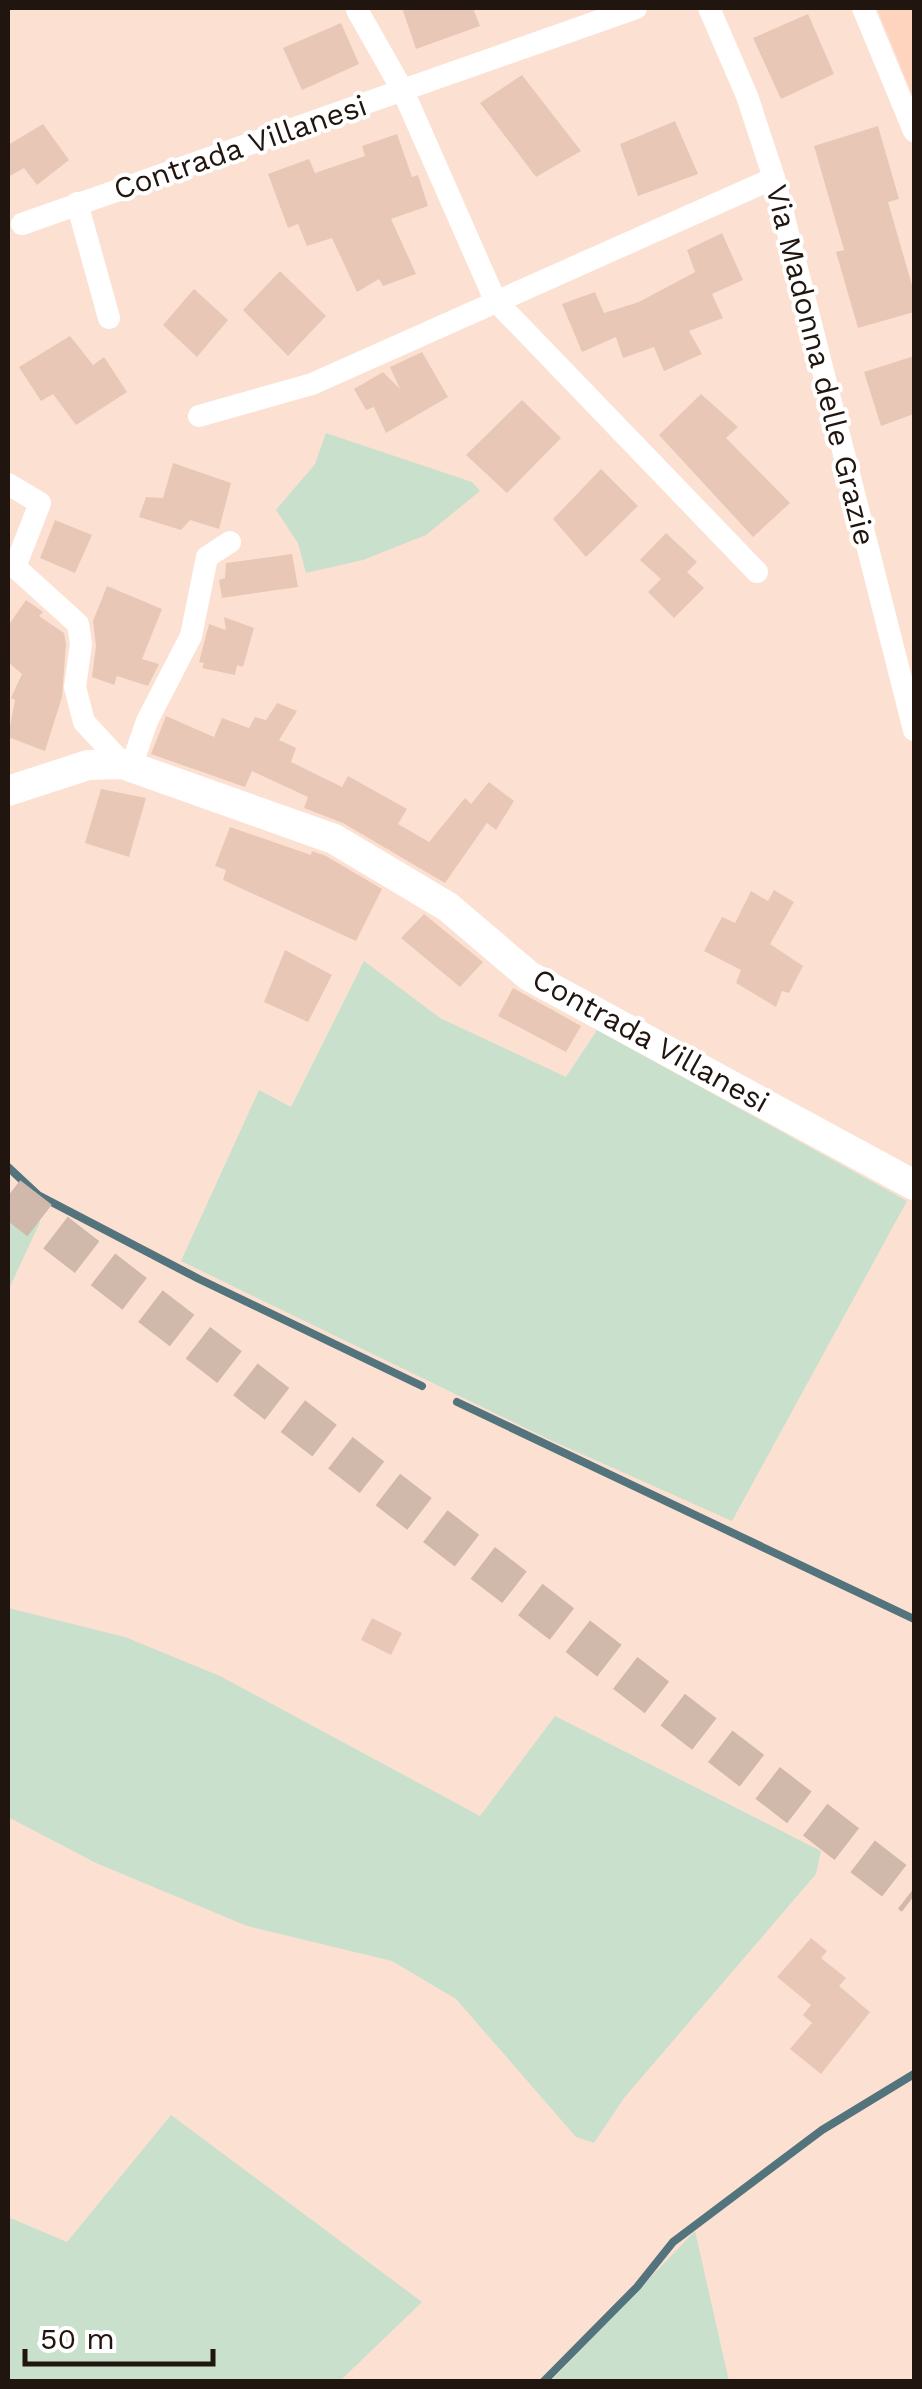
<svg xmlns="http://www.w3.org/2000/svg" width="922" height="2389" font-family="'Work Sans',sans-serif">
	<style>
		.built { fill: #fed4be }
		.green { fill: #c9e0cd }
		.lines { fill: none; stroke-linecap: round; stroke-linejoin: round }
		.stream { stroke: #53747c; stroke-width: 8 }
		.building { fill: #e9c7b6 }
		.highway-tunnel { stroke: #d0b8ab; stroke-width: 40; stroke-dasharray: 40 20; stroke-linecap: butt }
		.street { stroke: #fff; stroke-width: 22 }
		.secondary { stroke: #fff; stroke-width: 30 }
		.labels { text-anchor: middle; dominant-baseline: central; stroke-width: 8; stroke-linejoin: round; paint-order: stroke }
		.street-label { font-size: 30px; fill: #21160f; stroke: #fff }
	</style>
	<rect width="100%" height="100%" fill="#fce1d2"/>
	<path class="built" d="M 877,8 L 914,8 L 914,99 Z"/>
	<g class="green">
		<path d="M 326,433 L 472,482 L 480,491 L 426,535 L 363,560 L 306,573 L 298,543 L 276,510 L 315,464 Z"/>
		<path d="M 364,961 L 440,1018 L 566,1077 L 597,1030 L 907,1201 L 732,1521 L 548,1439 L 181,1261 L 259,1090 L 291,1107 Z"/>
		<path d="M 8,1193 L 40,1222 L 8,1291 Z"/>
		<path d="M 8,1608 L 125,1637 L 220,1676 L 480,1816 L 555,1716 L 821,1851 L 816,1874 L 624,2098 L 594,2143 L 576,2137 L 456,1999 L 392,1961 L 247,1926 L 96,1863 L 8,1817 Z"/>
		<path d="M 171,2115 L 422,2302 L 340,2381 L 8,2381 L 8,2217 L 67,2242 Z"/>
		<path d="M 695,2231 L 729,2381 L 551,2381 Z"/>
	</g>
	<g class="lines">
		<g class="stream">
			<path d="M 8,1167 L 38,1195 L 199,1279 L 422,1386"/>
			<path d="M 457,1402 L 914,1619"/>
			<path d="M 543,2382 L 637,2287 L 673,2242 L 822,2130 L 914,2074"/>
		</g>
	</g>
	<g class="building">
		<path d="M 402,8 L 473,8 L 480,26 L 416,49 Z"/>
		<path d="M 808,14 L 834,74 L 781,99 L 753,38 Z"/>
		<path d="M 341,23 L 359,64 L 302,90 L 283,48 Z"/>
		<path d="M 522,75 L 581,151 L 536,177 L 480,103 Z"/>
		<path d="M 675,121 L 698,174 L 638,196 L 620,144 Z"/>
		<path d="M 43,124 L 69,160 L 37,185 L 24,168 L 8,177 L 8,145 Z"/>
		<path d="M 878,126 L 899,199 L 888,202 L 914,292 L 914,312 L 858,328 L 836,252 L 844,250 L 814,146 Z"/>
		<path d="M 397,134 L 412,177 L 418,175 L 428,206 L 391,219 L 416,274 L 383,286 L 379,279 L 357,292 L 332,238 L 307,246 L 298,224 L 288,228 L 268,174 L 309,159 L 315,173 L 365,156 L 362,146 Z"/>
		<path d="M 722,233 L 743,280 L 712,294 L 723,318 L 689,331 L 702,354 L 664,371 L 654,347 L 623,358 L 616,337 L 582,352 L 562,304 L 595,292 L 604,313 L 639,302 L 695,272 L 687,250 Z"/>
		<path d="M 280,271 L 326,316 L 288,356 L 243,310 Z"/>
		<path d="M 194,289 L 228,320 L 197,357 L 163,325 Z"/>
		<path d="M 70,336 L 93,365 L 104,357 L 127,392 L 76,425 L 53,394 L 41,401 L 19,367 Z"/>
		<path d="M 422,352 L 448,397 L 386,433 L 374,407 L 366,410 L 354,389 L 383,372 L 400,389 L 390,367 Z"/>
		<path d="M 914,356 L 914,414 L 881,426 L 864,372 Z"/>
		<path d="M 701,394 L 738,427 L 726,438 L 790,503 L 753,537 L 659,435 Z"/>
		<path d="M 522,400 L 561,438 L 507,493 L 466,455 Z"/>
		<path d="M 173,463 L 231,483 L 219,529 L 190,520 L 181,530 L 139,517 L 146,497 L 163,498 Z"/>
		<path d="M 601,469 L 638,506 L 586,557 L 553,519 Z"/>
		<path d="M 55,520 L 92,535 L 75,573 L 40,558 Z"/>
		<path d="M 666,533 L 697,562 L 687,572 L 704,588 L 674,618 L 648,592 L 661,579 L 640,560 Z"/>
		<path d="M 292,554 L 298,587 L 222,598 L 219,580 L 225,578 L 226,563 Z"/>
		<path d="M 107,586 L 162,609 L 142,659 L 159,664 L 148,686 L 117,676 L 114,685 L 92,677 L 96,646 L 93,621 Z"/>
		<path d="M 26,600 L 43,612 L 39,616 L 64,633 L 66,644 L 62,697 L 45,751 L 8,737 L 15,700 L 11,698 L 22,674 L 8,662 L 8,626 Z"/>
		<path d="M 224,617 L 254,628 L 243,667 L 237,665 L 235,675 L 202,668 L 204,663 L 199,662 L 209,624 L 226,630 Z"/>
		<path d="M 277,703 L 297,711 L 279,740 L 296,748 L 291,762 L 342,787 L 348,776 L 407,809 L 398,824 L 429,842 L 465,798 L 471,804 L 489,782 L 514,801 L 496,830 L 487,823 L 445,883 L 343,823 L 304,808 L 308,797 L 252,771 L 245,787 L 151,754 L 166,716 L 214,737 L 222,718 L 249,728 L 255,717 L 266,720 Z"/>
		<path d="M 101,789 L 146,798 L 129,857 L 85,843 Z"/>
		<path d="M 230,827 L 311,855 L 312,851 L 326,856 L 382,889 L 356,941 L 223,880 L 226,870 L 215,866 Z"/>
		<path d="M 774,890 L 794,902 L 770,944 L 803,966 L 789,993 L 782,991 L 776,1007 L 736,983 L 741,970 L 704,951 L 722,917 L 735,923 L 751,891 L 768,901 Z"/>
		<path d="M 424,914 L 483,962 L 460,987 L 401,938 Z"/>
		<path d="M 285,950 L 332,975 L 308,1022 L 264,1002 Z"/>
		<path d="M 513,988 L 581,1026 L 566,1052 L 498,1016 Z"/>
		<path d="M 372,1618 L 402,1633 L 391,1655 L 361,1640 Z"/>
		<path d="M 811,1938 L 827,1951 L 821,1958 L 846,1978 L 839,1986 L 870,2012 L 821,2074 L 790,2049 L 812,2023 L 803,2015 L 811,2005 L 777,1977 Z"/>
	</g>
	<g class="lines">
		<path class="highway-tunnel" d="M 8,1196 L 914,1896"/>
		<g class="street">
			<path d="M 709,8 L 747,96 L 774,178 L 914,730"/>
			<path d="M 863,8 L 914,131"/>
			<path d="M 357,10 L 403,91 L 495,300 L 757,572"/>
			<path d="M 77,203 L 109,318"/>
			<path d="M 22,224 L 636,8"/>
			<path d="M 199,416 L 312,384 L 774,178"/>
			<path d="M 8,484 L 40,503 L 15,567 L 78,624 L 81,644 L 75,687 L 84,722 L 123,764"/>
			<path d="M 131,767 L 147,721 L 191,636 L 207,557 L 230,542"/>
		</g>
		<path class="secondary" d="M 8,791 L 88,765 L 123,764 L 334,839 L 448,907 L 529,976 L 914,1185"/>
	</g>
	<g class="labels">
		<g class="street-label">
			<text transform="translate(240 147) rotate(-19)">Contrada Villanesi</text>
			<text transform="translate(821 365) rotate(76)">Via Madonna delle Grazie</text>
			<text transform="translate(651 1040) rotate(29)">Contrada Villanesi</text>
		</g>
	</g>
	<rect width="922" height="2389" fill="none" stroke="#21160f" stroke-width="20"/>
	<path d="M25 2349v15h188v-15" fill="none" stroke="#21160f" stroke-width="5"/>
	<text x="40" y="2349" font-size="30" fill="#21160f" stroke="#ffffff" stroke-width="8" paint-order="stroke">50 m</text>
</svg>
